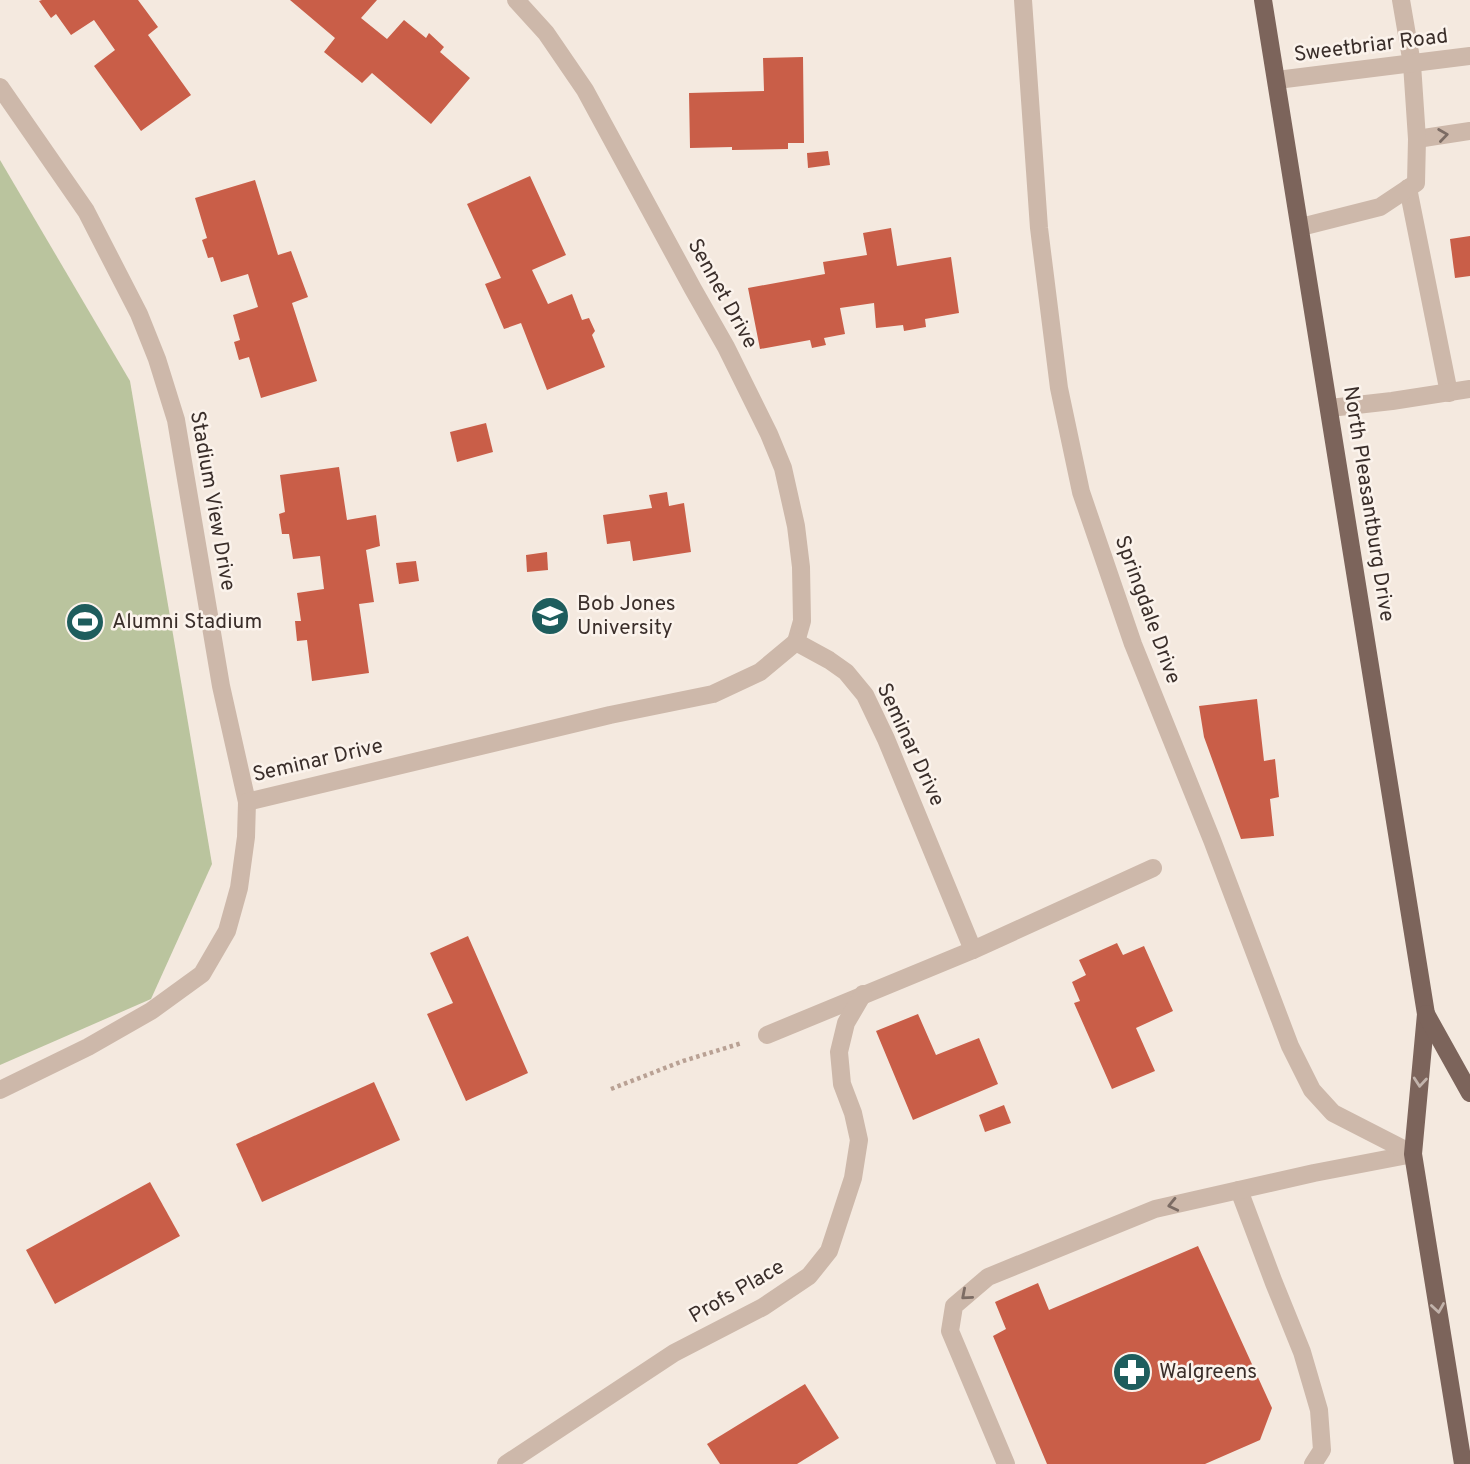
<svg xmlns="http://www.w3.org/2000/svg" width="1470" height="1464" font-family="Overpass,sans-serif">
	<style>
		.green { fill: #bac49e }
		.building { fill: #c95e48 }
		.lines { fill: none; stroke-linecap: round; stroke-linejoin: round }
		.path { stroke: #b9a194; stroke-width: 4.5; stroke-dasharray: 3.5 3.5; stroke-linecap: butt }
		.service { stroke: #cdb8aa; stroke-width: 18 }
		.minor { stroke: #cdb8aa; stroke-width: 18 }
		.primary { stroke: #7c645b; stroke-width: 18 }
		.oneway { stroke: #7c6c64 }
		.oneway2 { stroke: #c2b3ab }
		.labels { text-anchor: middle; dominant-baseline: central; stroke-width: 5; stroke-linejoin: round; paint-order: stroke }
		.street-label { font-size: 21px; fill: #3a2e2a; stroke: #fbf3ec }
		.poi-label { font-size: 21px; fill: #3a2e2a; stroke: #fbf3ec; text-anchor: start }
	</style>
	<rect width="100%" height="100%" fill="#f4e9df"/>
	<path class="green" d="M 0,160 L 130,381 L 212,864 L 151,999 L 0,1065 Z"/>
	<g class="building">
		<path d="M 42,0 L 138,0 L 158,27 L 148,35 L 191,95 L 141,131 L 94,66 L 115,50 L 94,20 L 71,35 L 56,14 L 51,18 L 39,1 Z"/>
		<path d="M 290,0 L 377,0 L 361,18 L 387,39 L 404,20 L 426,38 L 429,33 L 444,47 L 440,52 L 470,78 L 431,124 L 372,73 L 362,83 L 324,52 L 335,38 Z"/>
		<path d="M 803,57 L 804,143 L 788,143 L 788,149 L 732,150 L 732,147 L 690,148 L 689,93 L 764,91 L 763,58 Z"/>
		<path d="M 828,151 L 830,165 L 808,168 L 807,153 Z"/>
		<path d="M 530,176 L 566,255 L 532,270 L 548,304 L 572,294 L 582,320 L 589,318 L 595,331 L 592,335 L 605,367 L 547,390 L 521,323 L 504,329 L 485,284 L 501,278 L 467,204 Z"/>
		<path d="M 255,180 L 278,255 L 291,251 L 308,297 L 292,303 L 317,381 L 261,398 L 249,357 L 239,360 L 234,342 L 240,340 L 233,315 L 258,307 L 248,274 L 221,282 L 213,257 L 208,258 L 202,240 L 207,238 L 195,198 Z"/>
		<path d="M 891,228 L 897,266 L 951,257 L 959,313 L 925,319 L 926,327 L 904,331 L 903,325 L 876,328 L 874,303 L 840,308 L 845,334 L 824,338 L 826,345 L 812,348 L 810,340 L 760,349 L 748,288 L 825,274 L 823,262 L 867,255 L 863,233 Z"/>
		<path d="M 1470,236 L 1470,276 L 1455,278 L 1450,239 Z"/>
		<path d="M 486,423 L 493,452 L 457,462 L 450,432 Z"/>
		<path d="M 339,467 L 347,520 L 376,515 L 380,546 L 366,550 L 374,602 L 359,604 L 369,673 L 312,681 L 307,640 L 297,641 L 295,621 L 301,621 L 297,593 L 324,589 L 320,556 L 293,559 L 289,534 L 282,534 L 279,514 L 285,512 L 280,475 Z"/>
		<path d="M 667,492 L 669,506 L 684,503 L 691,552 L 633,561 L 630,541 L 607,544 L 603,515 L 652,508 L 649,495 Z"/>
		<path d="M 547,552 L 548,570 L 527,572 L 526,555 Z"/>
		<path d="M 416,561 L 419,581 L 399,584 L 396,563 Z"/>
		<path d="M 1257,699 L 1264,761 L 1275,759 L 1279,797 L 1270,799 L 1274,836 L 1241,839 L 1204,737 L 1199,706 Z"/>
		<path d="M 468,936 L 528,1073 L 466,1101 L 427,1014 L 453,1003 L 430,953 Z"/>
		<path d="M 1117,943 L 1123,955 L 1144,946 L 1173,1011 L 1136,1028 L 1155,1071 L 1112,1089 L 1074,1003 L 1080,1001 L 1072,982 L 1086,975 L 1079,960 Z"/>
		<path d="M 918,1014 L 936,1055 L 979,1038 L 998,1084 L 913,1120 L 876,1031 Z"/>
		<path d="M 374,1082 L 400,1140 L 262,1202 L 236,1144 Z"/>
		<path d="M 1004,1105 L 1011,1123 L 985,1132 L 979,1115 Z"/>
		<path d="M 150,1182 L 180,1236 L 55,1304 L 26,1250 Z"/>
		<path d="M 1198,1246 L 1272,1408 L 1260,1440 L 1205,1464 L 1047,1464 L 993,1336 L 1006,1329 L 995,1302 L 1038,1283 L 1049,1310 Z"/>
		<path d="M 805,1384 L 839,1438 L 797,1464 L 720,1464 L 707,1444 Z"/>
	</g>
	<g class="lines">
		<path class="path" d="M 611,1089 L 683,1061 L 742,1043"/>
		<g class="service">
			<path d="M 1417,139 L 1470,131"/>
			<path d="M 1408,188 L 1449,393"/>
			<path d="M 1301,227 L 1380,207 L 1416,183 L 1417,139 L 1412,64 L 1401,0"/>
			<path d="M 1330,408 L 1392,401 L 1470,389"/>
			<path d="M 973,950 L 1153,868"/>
			<path d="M 1239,1190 L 1274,1283 L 1302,1352 L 1319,1410 L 1322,1450 L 1313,1464"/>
			<path d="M 1006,1464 L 950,1331 L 954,1306 L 988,1277 L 1155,1209 L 1314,1173 L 1413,1154"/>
		</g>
		<g class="minor">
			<path d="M 516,0 L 546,33 L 585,90 L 693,289 L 726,347 L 769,434 L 783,468 L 796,526 L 801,567 L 802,621 L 796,642"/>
			<path d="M 1023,0 L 1039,228 L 1059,388 L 1081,492 L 1133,644 L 1212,840 L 1290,1046 L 1312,1090 L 1333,1113 L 1413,1154"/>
			<path d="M 1277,80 L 1470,56"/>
			<path d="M 0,87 L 86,211 L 139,314 L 157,359 L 176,420 L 221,686 L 247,802 L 246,837 L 239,888 L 227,931 L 202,974 L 151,1011 L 88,1047 L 0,1090"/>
			<path d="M 247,802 L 610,715 L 713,694 L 760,672 L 796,642 L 829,660 L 846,672 L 865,695 L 886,739 L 973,950 L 767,1035"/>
			<path d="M 506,1464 L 674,1353 L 763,1307 L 809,1276 L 829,1251 L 853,1178 L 859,1140 L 853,1113 L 842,1084 L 839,1052 L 846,1023 L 863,994"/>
		</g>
		<g class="primary">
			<path d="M 1263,0 L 1426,1014 L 1413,1154 L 1463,1464"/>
			<path d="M 1426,1014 L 1470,1093"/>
		</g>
	</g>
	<defs><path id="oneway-chevron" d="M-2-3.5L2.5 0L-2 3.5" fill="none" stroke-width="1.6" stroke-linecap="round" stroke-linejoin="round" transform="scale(1.75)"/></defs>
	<g class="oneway">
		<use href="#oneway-chevron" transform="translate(1443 135) rotate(-8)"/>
		<use href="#oneway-chevron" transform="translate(1173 1205) rotate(167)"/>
		<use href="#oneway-chevron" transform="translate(966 1295) rotate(139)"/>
	</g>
	<g class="oneway2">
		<use href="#oneway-chevron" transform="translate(1420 1082) rotate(95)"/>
		<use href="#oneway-chevron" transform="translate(1438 1308) rotate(81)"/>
	</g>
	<defs>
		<symbol id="university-disc" viewBox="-11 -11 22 22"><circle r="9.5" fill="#1e5d5d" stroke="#fbf3ec"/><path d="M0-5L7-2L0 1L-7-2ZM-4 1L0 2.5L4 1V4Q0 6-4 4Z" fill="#fff"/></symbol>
		<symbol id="stadium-disc" viewBox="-11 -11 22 22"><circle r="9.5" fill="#1e5d5d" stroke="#fbf3ec"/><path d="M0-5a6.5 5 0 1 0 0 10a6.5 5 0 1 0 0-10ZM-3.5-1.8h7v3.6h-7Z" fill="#fff"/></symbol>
		<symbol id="pharmacy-disc" viewBox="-11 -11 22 22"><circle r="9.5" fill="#1e5d5d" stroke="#fbf3ec"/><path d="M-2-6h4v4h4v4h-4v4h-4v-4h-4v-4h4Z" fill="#fff"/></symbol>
	</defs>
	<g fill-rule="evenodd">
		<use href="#university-disc" x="528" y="594" width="44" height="44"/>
		<use href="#stadium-disc" x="63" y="600" width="44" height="44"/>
		<use href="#pharmacy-disc" x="1110" y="1350" width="44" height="44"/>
	</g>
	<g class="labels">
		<g class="street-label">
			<text transform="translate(1371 46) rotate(-7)">Sweetbriar Road</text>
			<text transform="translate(722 294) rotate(61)">Sennet Drive</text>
			<text transform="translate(212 501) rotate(80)">Stadium View Drive</text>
			<text transform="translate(1368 504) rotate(81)">North Pleasantburg Drive</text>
			<text transform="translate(1147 610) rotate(70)">Springdale Drive</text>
			<text transform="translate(910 745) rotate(65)">Seminar Drive</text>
			<text transform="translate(318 761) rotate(-13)">Seminar Drive</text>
			<text transform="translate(737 1292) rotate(-30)">Profs Place</text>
		</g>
		<g class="poi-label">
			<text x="577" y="604">Bob Jones<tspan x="577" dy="24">University</tspan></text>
			<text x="112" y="622">Alumni Stadium</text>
			<text x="1159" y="1372">Walgreens</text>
		</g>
	</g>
</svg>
